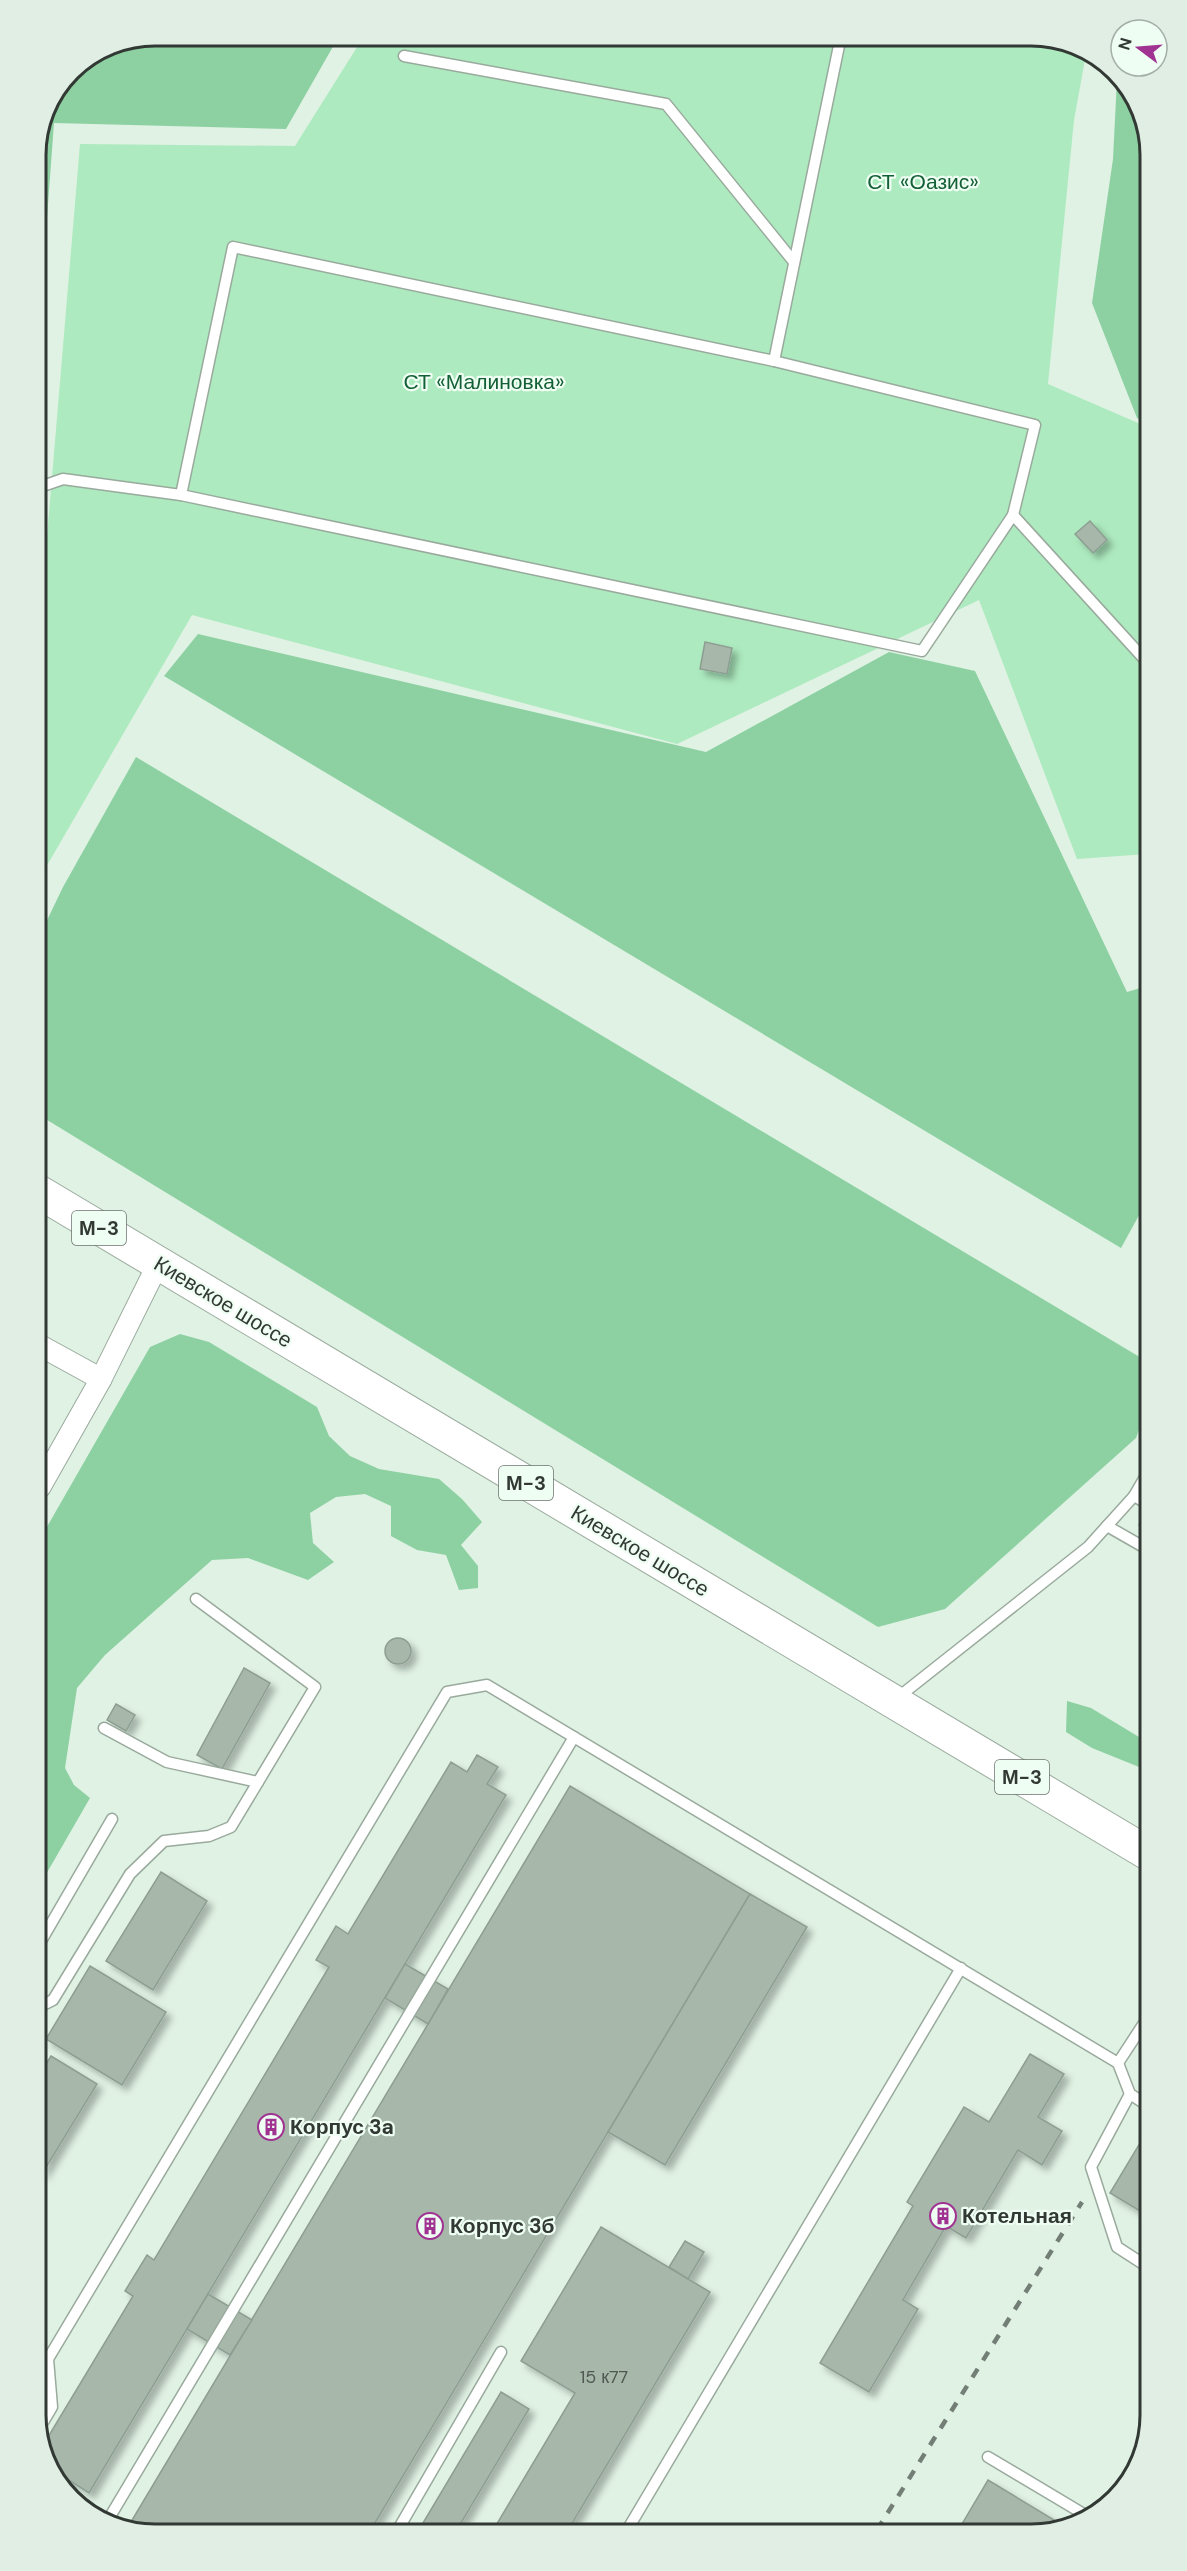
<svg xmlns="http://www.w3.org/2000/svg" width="1187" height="2571" font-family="'DM Sans',sans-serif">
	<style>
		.green { fill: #adeabf }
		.forest { fill: #8dd1a2 }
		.building { fill: #a7b8ab; stroke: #8d9e92; stroke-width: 1.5; filter: url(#shadow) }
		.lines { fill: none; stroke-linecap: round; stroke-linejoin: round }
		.lane-casing { stroke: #99aa9d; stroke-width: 13 }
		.street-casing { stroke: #99aa9d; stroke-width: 23 }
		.highway-casing { stroke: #99aa9d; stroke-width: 35 }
		.lane { stroke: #fff; stroke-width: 10 }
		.street { stroke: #fff; stroke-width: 21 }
		.highway { stroke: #fff; stroke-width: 33 }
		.rail { stroke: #737f76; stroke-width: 4.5; stroke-dasharray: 10 10; stroke-linecap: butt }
		.labels { text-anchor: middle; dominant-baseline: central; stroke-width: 4.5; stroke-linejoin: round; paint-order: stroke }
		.number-label { font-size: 18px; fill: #4f5952 }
		.shield { fill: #effef3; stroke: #6b746d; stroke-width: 1.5 }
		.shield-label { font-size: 20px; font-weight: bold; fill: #323934 }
		.park-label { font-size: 21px; fill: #146036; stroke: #effef3 }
		.street-label { font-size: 21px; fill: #323934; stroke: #effef3 }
		.poi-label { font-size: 21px; font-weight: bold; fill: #323934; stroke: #effef3; text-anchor: start }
		.rim { fill: none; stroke: #323934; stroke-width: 3 }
	</style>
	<defs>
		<filter id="shadow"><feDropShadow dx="5.5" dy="5.5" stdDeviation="3" flood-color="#0004"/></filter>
	</defs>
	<rect width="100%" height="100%" fill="#e0f2e4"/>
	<path class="green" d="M 364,36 L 1039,36 L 1086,54 L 1074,120 L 1048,384 L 1145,426 L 1147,854 L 1077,859 L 979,600 L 677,744 L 192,615 L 38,881 L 38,644 L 80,144 L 295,146 Z"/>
	<g class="forest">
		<path d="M 156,36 L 339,36 L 286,129 L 54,123 L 37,354 L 36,148 L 45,110 L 71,71 L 110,45 Z"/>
		<path d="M 1117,79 L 1145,117 L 1145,422 L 1137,418 L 1092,303 L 1113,159 Z"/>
		<path d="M 198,634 L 706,752 L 889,652 L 975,671 L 1127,992 L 1147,986 L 1148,1199 L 1121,1248 L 164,676 Z"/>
		<path d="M 136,757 L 1148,1362 L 1148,1406 L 1136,1438 L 945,1609 L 878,1627 L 39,1115 L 38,939 L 63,887 Z"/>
		<path d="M 180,1334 L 209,1342 L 317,1407 L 329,1436 L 350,1456 L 379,1469 L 439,1479 L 462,1499 L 482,1522 L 461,1545 L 478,1566 L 478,1588 L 459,1590 L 446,1555 L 417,1550 L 391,1536 L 391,1506 L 365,1494 L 336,1497 L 310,1513 L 313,1543 L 334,1562 L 308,1580 L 248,1558 L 212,1560 L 105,1655 L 77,1688 L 65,1768 L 74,1785 L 90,1798 L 41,1883 L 40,1539 L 150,1347 Z"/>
		<path d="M 1067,1701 L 1091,1708 L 1149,1743 L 1149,1771 L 1092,1748 L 1066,1732 Z"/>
	</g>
	<g class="building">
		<path d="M 1090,521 L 1107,540 L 1093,553 L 1075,534 Z"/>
		<path d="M 705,642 L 732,648 L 727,674 L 700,669 Z"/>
		<path d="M 1148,1508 L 1149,1530 L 1139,1525 Z"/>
		<circle cx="398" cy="1651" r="13"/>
		<path d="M 244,1668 L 270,1683 L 222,1769 L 197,1755 Z"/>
		<path d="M 116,1704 L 135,1715 L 126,1731 L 107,1720 Z"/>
		<path d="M 477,1755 L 498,1767 L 487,1784 L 506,1795 L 89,2493 L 69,2480 L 66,2486 L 42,2454 L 42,2447 L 133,2296 L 125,2291 L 147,2255 L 154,2260 L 329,1967 L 316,1960 L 336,1926 L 348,1934 L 451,1762 L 467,1772 Z"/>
		<path d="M 570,1786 L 750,1894 L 369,2533 L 148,2535 L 128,2527 Z"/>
		<path d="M 161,1872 L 207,1901 L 153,1990 L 106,1961 Z"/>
		<path d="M 750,1894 L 807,1927 L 665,2165 L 608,2132 Z"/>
		<path d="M 405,1964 L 448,1989 L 428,2024 L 385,1998 Z"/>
		<path d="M 90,1966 L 166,2012 L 122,2085 L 46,2039 Z"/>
		<path d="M 1030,2054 L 1064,2074 L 1038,2117 L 1062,2131 L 1042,2165 L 1018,2150 L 966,2238 L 946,2226 L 903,2300 L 918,2309 L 869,2392 L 820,2363 L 913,2206 L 907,2202 L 964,2107 L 989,2122 Z"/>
		<path d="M 51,2056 L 97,2084 L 42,2174 L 41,2072 Z"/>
		<path d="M 1140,2143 L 1150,2149 L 1150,2217 L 1110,2193 Z"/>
		<path d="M 601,2227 L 710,2292 L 567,2532 L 492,2532 L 575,2393 L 521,2361 Z"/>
		<path d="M 685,2241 L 704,2252 L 688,2279 L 669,2267 Z"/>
		<path d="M 208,2294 L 252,2320 L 230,2355 L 187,2329 Z"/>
		<path d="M 501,2392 L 529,2409 L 455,2533 L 417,2533 Z"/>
		<path d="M 988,2480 L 1069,2529 L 959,2529 Z"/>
	</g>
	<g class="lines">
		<defs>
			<g id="lane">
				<path d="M 404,56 L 666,104 L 794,262"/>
				<path d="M 774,361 L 1035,425 L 1013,515"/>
				<path d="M 37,488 L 63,479 L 181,495 L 922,651 L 1013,515 L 1146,661"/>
				<path d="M 181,495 L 233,247 L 774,361 L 841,36"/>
				<path d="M 1134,1496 L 1148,1504"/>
				<path d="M 1107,1526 L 1149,1550"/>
				<path d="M 896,1699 L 1088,1547 L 1134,1496 L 1148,1472"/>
				<path d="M 104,1728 L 167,1762 L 258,1782"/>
				<path d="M 41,1941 L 112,1819"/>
				<path d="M 41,2006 L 53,2000 L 130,1874 L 164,1841 L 209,1836 L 231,1827 L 315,1687 L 196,1599"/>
				<path d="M 1118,2063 L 1130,2094 L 1150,2107"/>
				<path d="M 1130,2094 L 1091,2167 L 1117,2247 L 1151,2269"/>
				<path d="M 42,2424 L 52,2407 L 48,2359 L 447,1692 L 487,1685 L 1118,2063 L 1150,2014"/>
				<path d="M 988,2457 L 1087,2516"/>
				<path d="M 108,2520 L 574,1737"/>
				<path d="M 626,2532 L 961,1968"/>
				<path d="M 396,2533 L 501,2352"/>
			</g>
			<g id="street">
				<path d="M 39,1345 L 101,1379"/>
				<path d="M 40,1487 L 101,1379 L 158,1264"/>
			</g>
			<path id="highway" d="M 39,1192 L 1149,1854"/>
		</defs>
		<use href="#lane" class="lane-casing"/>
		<use href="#street" class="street-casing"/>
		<use href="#highway" class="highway-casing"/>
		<use href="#lane" class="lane"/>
		<use href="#street" class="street"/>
		<use href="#highway" class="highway"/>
		<path class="rail" d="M 877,2530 L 1082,2202"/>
	</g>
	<defs>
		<symbol id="building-ring" viewBox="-11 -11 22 22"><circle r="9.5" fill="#effef3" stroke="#a03392" stroke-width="1.5"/><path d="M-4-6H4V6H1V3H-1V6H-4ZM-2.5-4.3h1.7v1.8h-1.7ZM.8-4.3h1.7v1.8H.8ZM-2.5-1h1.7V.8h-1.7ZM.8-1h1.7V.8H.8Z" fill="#a03392"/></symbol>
	</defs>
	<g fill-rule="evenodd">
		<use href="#building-ring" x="256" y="2112" width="30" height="30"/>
		<use href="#building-ring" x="928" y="2201" width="30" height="30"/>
		<use href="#building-ring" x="415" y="2211" width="30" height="30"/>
	</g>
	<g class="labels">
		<g class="number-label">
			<text x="604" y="2377">15 к77</text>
		</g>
		<g class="shield">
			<rect x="72" y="1211" width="54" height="34" rx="4.5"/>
			<rect x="499" y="1466" width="54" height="34" rx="4.5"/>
			<rect x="995" y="1760" width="54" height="34" rx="4.5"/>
		</g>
		<g class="shield-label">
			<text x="99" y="1228">М-3</text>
			<text x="526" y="1483">М-3</text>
			<text x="1022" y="1777">М-3</text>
		</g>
		<g class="park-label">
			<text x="923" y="182">СТ «Оазис»</text>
			<text x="484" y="382">СТ «Малиновка»</text>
		</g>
		<g class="street-label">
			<text transform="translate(223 1302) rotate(31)">Киевское шоссе</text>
			<text transform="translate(640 1551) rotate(31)">Киевское шоссе</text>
		</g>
		<g class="poi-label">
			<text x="290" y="2127">Корпус 3a</text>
			<text x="962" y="2216">Котельная</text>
			<text x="450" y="2226">Корпус 3б</text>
		</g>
	</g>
	<path d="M0 0H1187V2571H0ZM155 46H1031A109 109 0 0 1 1140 155V2415A109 109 0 0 1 1031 2524H155A109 109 0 0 1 46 2415V155A109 109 0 0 1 155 46Z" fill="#e0eee4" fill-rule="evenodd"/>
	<path class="rim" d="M155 46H1031A109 109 0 0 1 1140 155V2415A109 109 0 0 1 1031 2524H155A109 109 0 0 1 46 2415V155A109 109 0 0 1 155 46Z"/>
	<g transform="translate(1139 48) rotate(286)"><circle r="28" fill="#effef3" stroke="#a3afa7" stroke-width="1.5"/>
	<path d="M0-4.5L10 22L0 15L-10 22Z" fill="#a03392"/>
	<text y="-9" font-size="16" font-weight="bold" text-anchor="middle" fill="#323934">N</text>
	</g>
</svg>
